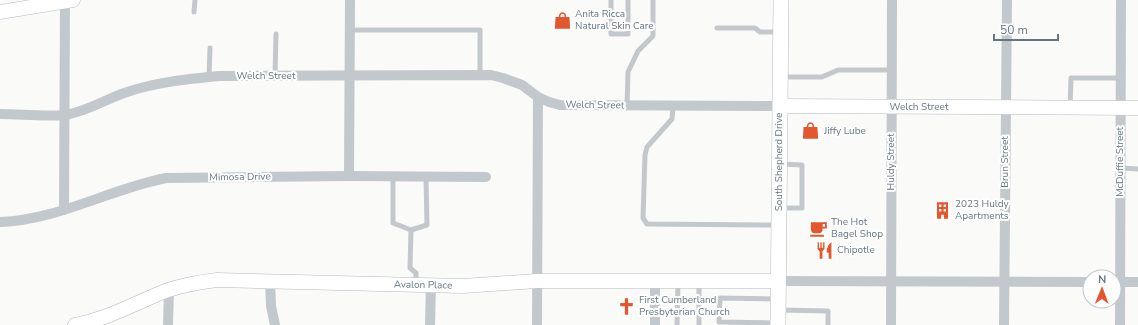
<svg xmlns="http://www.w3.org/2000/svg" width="1138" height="325" font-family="'Nunito Sans',sans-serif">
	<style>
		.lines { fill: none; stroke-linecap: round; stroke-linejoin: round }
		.secondary-casing { stroke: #b3babf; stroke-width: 15 }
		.primary-casing { stroke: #b5babe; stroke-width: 16 }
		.lane { stroke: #c3c8cc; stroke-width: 5 }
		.street { stroke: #c3c8cc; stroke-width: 10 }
		.secondary { stroke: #fff; stroke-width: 14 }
		.primary { stroke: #fff; stroke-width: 15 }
		.labels { text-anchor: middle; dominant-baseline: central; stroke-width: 4; stroke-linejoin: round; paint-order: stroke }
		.poi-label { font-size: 10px; fill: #657683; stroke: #fff; text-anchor: start }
		.street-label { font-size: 10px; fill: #657683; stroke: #fff }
	</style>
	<rect width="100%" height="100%" fill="#fafaf8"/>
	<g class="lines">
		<defs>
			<g id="secondary">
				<path d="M 0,12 L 73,0"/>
				<path d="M 780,106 L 1138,108"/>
				<path d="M 75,325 C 108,319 137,302 168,290 C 184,285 200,282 217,280 L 463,286 L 537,281 L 778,281"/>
			</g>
			<path id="primary" d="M 778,325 L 781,0"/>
		</defs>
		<use href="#secondary" class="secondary-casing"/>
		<use href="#primary" class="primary-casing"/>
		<g class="lane">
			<path d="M 611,0 L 611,34 L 628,34 L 628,0"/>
			<path d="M 194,12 L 195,0"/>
			<path d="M 717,28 L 755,28 L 760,32 L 779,32"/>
			<path d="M 350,30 L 480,30 L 480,75"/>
			<path d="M 275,76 L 276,34"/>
			<path d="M 209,77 L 210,48"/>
			<path d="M 781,77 L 822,77 L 838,70 L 892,70"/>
			<path d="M 627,106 L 628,72 L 638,51 L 653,36 L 653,0"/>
			<path d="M 673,106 L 672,119 L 647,147 L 645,155 L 643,218 L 647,224 L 777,225"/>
			<path d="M 1070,107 L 1071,78 L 1121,78"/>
			<path d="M 1120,168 L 1138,169"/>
			<path d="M 393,177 L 393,223 L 411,230 L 410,268 L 416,273 L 416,284"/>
			<path d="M 780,208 L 802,208 L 802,165 L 782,164"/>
			<path d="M 411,230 L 427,225 L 426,177"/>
			<path d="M 776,299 L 720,298 L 719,322 L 777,323"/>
			<path d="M 779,310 L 828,311 L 828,325"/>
			<path d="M 677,325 L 678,282"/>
			<path d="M 699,325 L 699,282"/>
		</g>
		<g class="street">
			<path d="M 0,114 C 21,114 43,117 64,115 C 86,112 106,99 127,92 C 157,82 188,79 219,76 L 491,75 L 503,78 L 522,85 L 538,97 L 549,102 L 560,105 L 780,106"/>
			<path d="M 349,176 L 350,0"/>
			<path d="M 64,210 L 65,1"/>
			<path d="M 0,222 C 58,220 110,189 166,178 L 349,176 L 486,177"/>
			<path d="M 270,281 L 271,306 L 275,325"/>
			<path d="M 778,281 L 1090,282"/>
			<path d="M 1114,282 L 1138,282"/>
			<path d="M 168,325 L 169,290"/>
			<path d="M 430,325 L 431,284"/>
			<path d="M 537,325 L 538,97"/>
			<path d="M 655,325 L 655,281"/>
			<path d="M 891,325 L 892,0"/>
			<path d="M 1004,325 L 1007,0"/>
			<path d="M 1120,325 L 1121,0"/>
		</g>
		<use href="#secondary" class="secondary"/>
		<use href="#primary" class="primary"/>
	</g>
	<defs>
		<symbol id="shop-bare" viewBox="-9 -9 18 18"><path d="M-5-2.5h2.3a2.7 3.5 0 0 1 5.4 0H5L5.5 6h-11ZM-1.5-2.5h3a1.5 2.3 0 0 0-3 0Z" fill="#e4572e" stroke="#fff" stroke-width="2.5" paint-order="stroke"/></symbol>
		<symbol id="building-bare" viewBox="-9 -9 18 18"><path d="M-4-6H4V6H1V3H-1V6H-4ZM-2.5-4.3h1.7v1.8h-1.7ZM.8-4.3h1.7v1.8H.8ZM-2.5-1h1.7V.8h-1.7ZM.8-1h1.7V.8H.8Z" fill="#e4572e" stroke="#fff" stroke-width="2.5" paint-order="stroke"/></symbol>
		<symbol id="cafe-bare" viewBox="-9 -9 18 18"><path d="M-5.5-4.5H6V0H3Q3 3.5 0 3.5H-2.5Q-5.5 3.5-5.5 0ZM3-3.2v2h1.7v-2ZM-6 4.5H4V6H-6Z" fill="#e4572e" stroke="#fff" stroke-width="2.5" paint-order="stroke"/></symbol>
		<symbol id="restaurant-bare" viewBox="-9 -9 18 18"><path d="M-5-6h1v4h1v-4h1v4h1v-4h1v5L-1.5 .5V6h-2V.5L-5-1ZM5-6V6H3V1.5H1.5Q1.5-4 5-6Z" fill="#e4572e" stroke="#fff" stroke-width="2.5" paint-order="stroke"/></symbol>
		<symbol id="church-bare" viewBox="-9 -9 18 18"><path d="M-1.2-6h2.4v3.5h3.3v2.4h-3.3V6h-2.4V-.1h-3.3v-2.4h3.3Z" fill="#e4572e" stroke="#fff" stroke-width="2.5" paint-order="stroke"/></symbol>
	</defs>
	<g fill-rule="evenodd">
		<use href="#shop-bare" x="550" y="8" width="25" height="25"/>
		<use href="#shop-bare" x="798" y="118" width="25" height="25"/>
		<use href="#building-bare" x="930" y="198" width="25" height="25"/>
		<use href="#cafe-bare" x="806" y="216" width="25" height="25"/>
		<use href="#restaurant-bare" x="812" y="238" width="25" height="25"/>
		<use href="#church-bare" x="614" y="294" width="25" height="25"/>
	</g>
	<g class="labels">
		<g class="poi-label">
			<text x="575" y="14">Anita Ricca<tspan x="575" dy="12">Natural Skin Care</tspan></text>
			<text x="824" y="131">Jiffy Lube</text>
			<text x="955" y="204">2023 Huldy<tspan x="955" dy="12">Apartments</tspan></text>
			<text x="831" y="222">The Hot<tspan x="831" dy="12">Bagel Shop</tspan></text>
			<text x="837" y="250">Chipotle</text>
			<text x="639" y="300">First Cumberland<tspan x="639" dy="12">Presbyterian Church</tspan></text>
		</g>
		<g class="street-label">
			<text x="266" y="76">Welch Street</text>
			<text transform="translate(595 105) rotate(1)">Welch Street</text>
			<text x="919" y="107">Welch Street</text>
			<text transform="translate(779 162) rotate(-90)">South Shepherd Drive</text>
			<text transform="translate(891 162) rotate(-90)">Huldy Street</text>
			<text transform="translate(1005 162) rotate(-90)">Brun Street</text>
			<text transform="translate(1120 162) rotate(-90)">McDuffie Street</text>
			<text transform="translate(240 177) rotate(-1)">Mimosa Drive</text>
			<text transform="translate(423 285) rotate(1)">Avalon Place</text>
		</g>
	</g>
	<g transform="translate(1102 289) rotate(1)"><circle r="19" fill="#ffffff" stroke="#c1c8cd"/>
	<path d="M0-3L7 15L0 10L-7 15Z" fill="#e4572e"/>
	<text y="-6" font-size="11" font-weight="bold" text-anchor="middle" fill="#657683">N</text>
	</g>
	<path d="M994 34v6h64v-6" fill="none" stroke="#657683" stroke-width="2"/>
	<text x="1000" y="34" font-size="12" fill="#657683" stroke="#ffffff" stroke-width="3" paint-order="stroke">50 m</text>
</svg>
